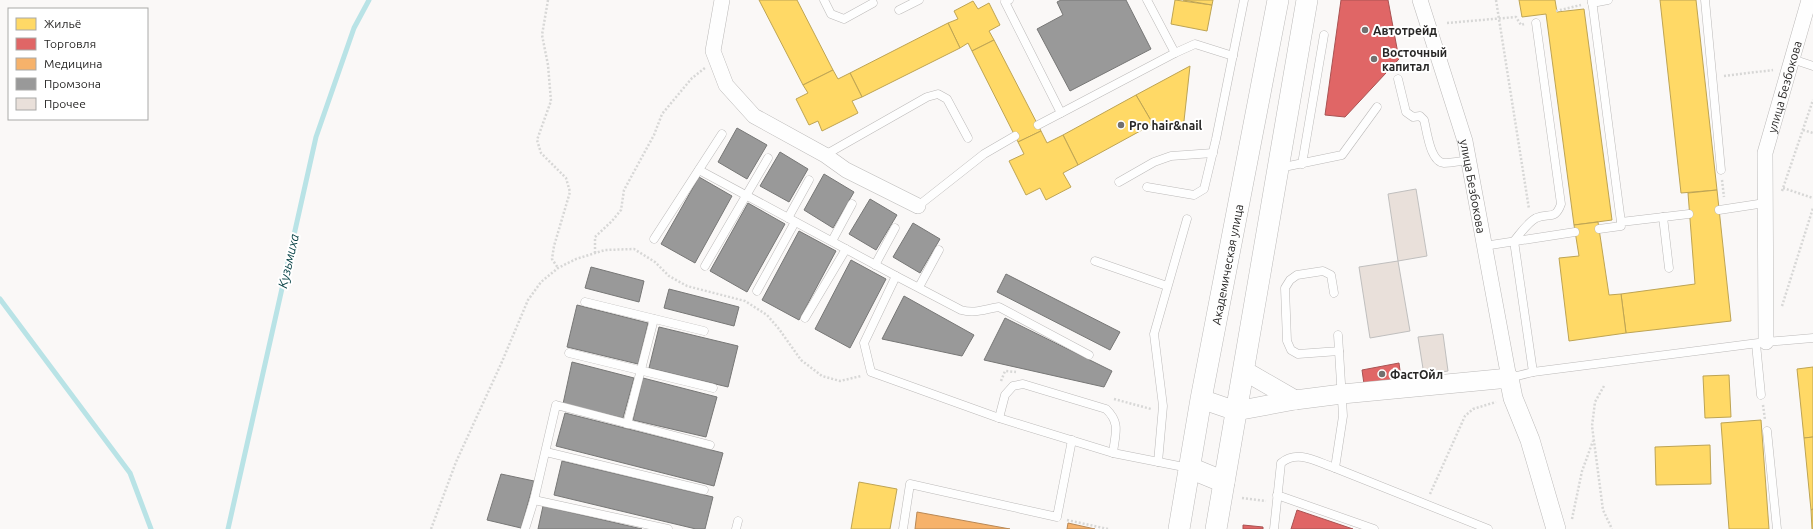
<svg xmlns="http://www.w3.org/2000/svg" width="1813" height="529" font-family="Ubuntu,sans-serif">
	<style>
		.homes { fill: #ffd966; stroke: #bea453 }
		.shops { fill: #e06666; stroke: #a95353 }
		.health { fill: #f6b26b; stroke: #b88856 }
		.industry { fill: #999; stroke: #777776 }
		.lines { fill: none; stroke-linecap: round; stroke-linejoin: round }
		.stream { stroke: #b9e3e6; stroke-width: 5 }
		.building { fill: #e9e0da; stroke: #c0bfbe }
		.service-casing { stroke: #bcbab9; stroke-width: 9 }
		.minor-casing { stroke: #bcbab9; stroke-width: 16 }
		.tertiary-casing { stroke: #bcbab9; stroke-width: 20 }
		.secondary-casing { stroke: #bcbab9; stroke-width: 22 }
		.path { stroke: #d7d7d6; stroke-width: 2.5; stroke-dasharray: 2 2; stroke-linecap: butt }
		.service { stroke: #fefefe; stroke-width: 8 }
		.minor { stroke: #fefefe; stroke-width: 15 }
		.tertiary { stroke: #fefefe; stroke-width: 19 }
		.secondary { stroke: #fefefe; stroke-width: 21 }
		.poi-dot { fill: #72706f; stroke: #fff; stroke-width: 1.5 }
		.labels { text-anchor: middle; dominant-baseline: central; stroke-width: 4; stroke-linejoin: round; paint-order: stroke }
		.poi-label { font-size: 12px; font-weight: bold; fill: #282726; stroke: #fff; text-anchor: start }
		.street-label { font-size: 12px; fill: #282726; stroke: #fff }
		.water-label { font-size: 13px; font-style: italic; fill: #094347; stroke: #fff }
	</style>
	<rect width="100%" height="100%" fill="#faf8f7"/>
	<g class="homes">
		<path d="M 759,0 L 797,0 L 833,70 L 803,85 Z"/>
		<path d="M 1175,0 L 1212,5 L 1207,31 L 1171,24 Z"/>
		<path d="M 1183,0 L 1213,0 L 1212,5 Z"/>
		<path d="M 1519,0 L 1555,0 L 1557,12 L 1584,9 L 1612,220 L 1574,225 L 1546,14 L 1522,17 Z"/>
		<path d="M 1660,0 L 1696,0 L 1717,190 L 1681,193 Z"/>
		<path d="M 973,1 L 978,9 L 989,3 L 1000,25 L 989,31 L 994,40 L 972,51 L 968,43 L 960,48 L 948,23 L 958,19 L 954,11 Z"/>
		<path d="M 948,23 L 960,48 L 862,97 L 850,73 Z"/>
		<path d="M 994,40 L 1041,131 L 1018,142 L 972,51 Z"/>
		<path d="M 1190,66 L 1183,130 L 1153,124 L 1136,95 Z"/>
		<path d="M 833,70 L 838,79 L 850,73 L 862,97 L 852,101 L 858,113 L 822,131 L 818,121 L 809,125 L 796,99 L 808,93 L 803,85 Z"/>
		<path d="M 1136,95 L 1153,124 L 1078,165 L 1063,135 Z"/>
		<path d="M 1041,131 L 1047,143 L 1063,135 L 1078,165 L 1063,173 L 1071,187 L 1046,200 L 1040,188 L 1026,195 L 1009,161 L 1024,154 L 1018,142 Z"/>
		<path d="M 1717,190 L 1731,321 L 1626,333 L 1621,294 L 1695,284 L 1688,193 Z"/>
		<path d="M 1598,222 L 1609,295 L 1621,294 L 1626,333 L 1569,341 L 1559,258 L 1579,256 L 1574,225 Z"/>
		<path d="M 1813,367 L 1813,437 L 1804,438 L 1797,369 Z"/>
		<path d="M 1729,375 L 1731,417 L 1705,418 L 1703,376 Z"/>
		<path d="M 1761,420 L 1769,529 L 1729,529 L 1721,423 Z"/>
		<path d="M 1813,437 L 1813,509 L 1811,510 L 1804,438 Z"/>
		<path d="M 1710,445 L 1711,484 L 1656,485 L 1655,447 Z"/>
		<path d="M 859,482 L 897,489 L 890,529 L 851,529 Z"/>
		<path d="M 1813,509 L 1813,529 L 1812,529 L 1811,510 Z"/>
	</g>
	<g class="shops">
		<path d="M 1341,0 L 1388,0 L 1399,59 L 1345,117 L 1325,115 Z"/>
		<path d="M 1399,363 L 1401,378 L 1364,384 L 1362,370 Z"/>
		<path d="M 1297,510 L 1353,529 L 1291,529 Z"/>
		<path d="M 1243,525 L 1263,527 L 1263,529 L 1243,529 Z"/>
	</g>
	<g class="health">
		<path d="M 917,512 L 1010,529 L 915,529 Z"/>
		<path d="M 1068,523 L 1095,529 L 1067,529 Z"/>
	</g>
	<g class="industry">
		<path d="M 1061,0 L 1126,0 L 1151,49 L 1070,91 L 1037,29 L 1063,15 L 1057,2 Z"/>
		<path d="M 737,128 L 767,145 L 747,179 L 718,162 Z"/>
		<path d="M 780,152 L 808,169 L 789,202 L 760,186 Z"/>
		<path d="M 824,174 L 854,192 L 833,228 L 804,210 Z"/>
		<path d="M 699,177 L 732,196 L 695,263 L 661,244 Z"/>
		<path d="M 870,199 L 897,215 L 876,250 L 849,234 Z"/>
		<path d="M 748,203 L 785,224 L 747,292 L 710,271 Z"/>
		<path d="M 913,223 L 940,239 L 920,273 L 893,257 Z"/>
		<path d="M 799,231 L 836,251 L 799,320 L 762,300 Z"/>
		<path d="M 851,260 L 886,279 L 850,348 L 815,329 Z"/>
		<path d="M 591,267 L 644,281 L 639,302 L 585,288 Z"/>
		<path d="M 1006,274 L 1120,332 L 1110,350 L 997,292 Z"/>
		<path d="M 669,289 L 739,307 L 734,326 L 664,308 Z"/>
		<path d="M 904,296 L 974,335 L 962,356 L 882,339 Z"/>
		<path d="M 577,305 L 648,323 L 638,364 L 567,347 Z"/>
		<path d="M 1005,318 L 1112,371 L 1104,387 L 984,360 Z"/>
		<path d="M 659,327 L 738,346 L 728,387 L 649,368 Z"/>
		<path d="M 572,362 L 634,378 L 623,418 L 563,404 Z"/>
		<path d="M 643,378 L 717,397 L 706,437 L 633,420 Z"/>
		<path d="M 565,413 L 723,453 L 714,486 L 556,446 Z"/>
		<path d="M 562,461 L 713,497 L 705,529 L 696,529 L 554,495 Z"/>
		<path d="M 501,474 L 534,481 L 521,528 L 487,520 Z"/>
		<path d="M 543,506 L 642,529 L 538,529 Z"/>
	</g>
	<g class="lines">
		<g class="stream">
			<path d="M 0,299 L 130,473 L 151,529"/>
			<path d="M 228,529 L 316,137 L 354,28 L 369,0"/>
		</g>
	</g>
	<g class="building">
		<path d="M 1416,189 L 1427,256 L 1398,261 L 1388,194 Z"/>
		<path d="M 1398,261 L 1410,331 L 1370,338 L 1359,267 Z"/>
		<path d="M 1443,334 L 1448,371 L 1424,375 L 1418,337 Z"/>
	</g>
	<g class="lines">
		<defs>
			<g id="service">
				<path d="M 824,0 L 831,14 L 844,19 L 873,3"/>
				<path d="M 1009,0 L 1005,2 L 1061,113 L 1175,53"/>
				<path d="M 1147,0 L 1175,53 L 1195,44 L 1233,56"/>
				<path d="M 1592,0 L 1621,222"/>
				<path d="M 1705,0 L 1721,170"/>
				<path d="M 1592,3 L 1608,0"/>
				<path d="M 899,10 L 919,0"/>
				<path d="M 1792,59 L 1813,66"/>
				<path d="M 1398,79 L 1406,112 L 1413,117 L 1420,116 L 1424,120 C 1427,131 1430,162 1444,163 C 1452,163 1461,161 1469,160"/>
				<path d="M 1038,125 L 1061,113"/>
				<path d="M 825,155 L 927,97 L 938,94 L 947,99 L 968,138"/>
				<path d="M 1302,164 L 1324,35"/>
				<path d="M 1279,168 L 1342,155 L 1377,107"/>
				<path d="M 699,170 L 896,276"/>
				<path d="M 1119,182 L 1154,162 L 1171,156 L 1213,153"/>
				<path d="M 1147,187 L 1194,195 L 1204,189 L 1216,139 L 1244,0"/>
				<path d="M 918,206 L 984,154 L 1015,136"/>
				<path d="M 1719,210 L 1765,203"/>
				<path d="M 1663,217 L 1669,268"/>
				<path d="M 788,218 L 809,180"/>
				<path d="M 1599,229 L 1621,226 L 1621,222 L 1689,214"/>
				<path d="M 654,239 L 722,134"/>
				<path d="M 832,241 L 852,204"/>
				<path d="M 1484,246 L 1575,232"/>
				<path d="M 1095,261 L 1167,286"/>
				<path d="M 875,265 L 895,228"/>
				<path d="M 705,266 L 768,158"/>
				<path d="M 919,287 L 939,250"/>
				<path d="M 757,291 L 795,222"/>
				<path d="M 1334,293 L 1331,275 L 1323,271 L 1297,275 L 1290,280 L 1285,288 L 1287,341 L 1291,350 L 1298,354 L 1339,351 L 1338,335"/>
				<path d="M 585,302 L 704,331"/>
				<path d="M 805,318 L 846,249"/>
				<path d="M 1756,344 L 1761,395"/>
				<path d="M 569,353 L 713,388"/>
				<path d="M 1089,355 L 999,307 C 985,309 975,314 961,310 L 896,276 L 864,343 L 871,372 L 999,418 L 1113,453 L 1189,468"/>
				<path d="M 1533,372 L 1514,241 C 1520,234 1527,223 1536,218 C 1549,212 1555,221 1561,204 L 1536,23"/>
				<path d="M 1509,378 L 1533,372 L 1766,342 L 1813,338"/>
				<path d="M 999,418 L 1005,395 L 1013,386 L 1023,384 L 1106,409 C 1121,423 1115,434 1113,453"/>
				<path d="M 627,424 L 654,319"/>
				<path d="M 1767,431 L 1777,529"/>
				<path d="M 546,452 L 704,490"/>
				<path d="M 1158,462 L 1163,406 L 1154,334 L 1187,219"/>
				<path d="M 1335,468 L 1488,529"/>
				<path d="M 1277,495 L 1374,529"/>
				<path d="M 534,500 L 668,529"/>
				<path d="M 525,529 L 534,500 L 556,405 L 710,445"/>
				<path d="M 736,529 L 738,521"/>
				<path d="M 903,529 L 910,484 L 1057,517 L 1072,440"/>
				<path d="M 1274,529 L 1281,463 C 1298,449 1317,462 1335,468 L 1343,416 L 1339,351"/>
			</g>
			<g id="minor">
				<path d="M 722,0 L 713,51 L 726,85 L 754,116 L 825,155 L 846,170 L 918,206"/>
				<path id="s1" d="M 1420,0 L 1465,141 L 1509,378"/>
				<path id="s2" d="M 1766,342 L 1765,153 L 1809,0"/>
			</g>
			<g id="tertiary">
				<path d="M 1243,370 L 1295,400"/>
				<path d="M 1201,399 L 1236,411 L 1295,400 L 1342,394 L 1509,378 L 1513,398 L 1530,440 L 1556,529"/>
			</g>
			<g id="secondary">
				<path d="M 1190,468 L 1224,482"/>
				<path id="s3" d="M 1179,529 L 1201,399 L 1278,0"/>
				<path d="M 1216,529 L 1307,0"/>
			</g>
		</defs>
		<use href="#service" class="service-casing"/>
		<use href="#minor" class="minor-casing"/>
		<use href="#tertiary" class="tertiary-casing"/>
		<use href="#secondary" class="secondary-casing"/>
		<g class="path">
			<path d="M 548,0 L 542,35 L 548,65 L 551,101 L 537,140 L 541,153 L 566,178 L 570,192 L 554,246 L 552,259 L 558,268"/>
			<path d="M 1496,0 L 1529,209"/>
			<path d="M 1556,11 L 1581,5"/>
			<path d="M 1447,23 L 1516,17 L 1521,25 L 1524,24"/>
			<path d="M 1724,76 L 1773,70"/>
			<path d="M 1803,130 L 1813,133"/>
			<path d="M 1722,180 L 1724,197"/>
			<path d="M 1783,188 L 1813,198"/>
			<path d="M 1782,191 L 1813,100"/>
			<path d="M 595,253 L 595,237 L 612,221 L 621,210 L 624,190 L 654,135 L 662,114 L 692,78 L 705,68"/>
			<path d="M 1782,306 L 1813,208"/>
			<path d="M 1001,381 L 1005,371 L 1016,372"/>
			<path d="M 1604,386 L 1595,402 L 1592,426 L 1603,510 L 1612,529"/>
			<path d="M 1114,399 L 1151,409"/>
			<path d="M 1763,405 L 1765,420"/>
			<path d="M 1430,494 L 1465,416 L 1473,409 L 1496,402"/>
			<path d="M 1242,498 L 1266,501"/>
			<path d="M 1572,519 L 1582,471 L 1593,441"/>
			<path d="M 1067,520 L 1108,529"/>
			<path d="M 431,529 L 456,462 L 501,364 L 528,300 L 541,282 L 558,268 L 576,259 L 605,250 L 634,249 L 655,262 L 669,276 L 687,286 L 745,301 L 767,315 L 779,329 L 801,360 L 822,376 L 840,381 L 861,376"/>
		</g>
		<use href="#service" class="service"/>
		<use href="#minor" class="minor"/>
		<use href="#tertiary" class="tertiary"/>
		<use href="#secondary" class="secondary"/>
	</g>
	<g class="poi-dot">
		<circle cx="1365" cy="30" r="4"/>
		<circle cx="1374" cy="59" r="4"/>
		<circle cx="1121" cy="125" r="4"/>
		<circle cx="1382" cy="374" r="4"/>
	</g>
	<g class="labels">
		<g class="poi-label">
			<text x="1373" y="30">Автотрейд</text>
			<text x="1382" y="52">Восточный<tspan x="1382" dy="14">капитал</tspan></text>
			<text x="1129" y="125">Pro hair&amp;nail</text>
			<text x="1390" y="374">ФастОйл</text>
		</g>
		<g class="street-label">
			<text stroke="none"><textPath href="#s2" startOffset="258">улица Безбокова</textPath></text>
			<text stroke="none"><textPath href="#s1" startOffset="194">улица Безбокова</textPath></text>
			<text stroke="none"><textPath href="#s3" startOffset="269">Академическая улица</textPath></text>
		</g>
		<g class="water-label">
			<text transform="translate(288 261) rotate(-77)">Кузьмиха</text>
		</g>
	</g>
	<rect x="8" y="8" width="140" height="112" fill="#ffffff" stroke="#a9a9a8"/>
	<rect x="16" y="18" width="20" height="12" fill="#ffd966" stroke="#a9a9a8"/>
	<text x="44" y="28" font-size="12" fill="#282726">Жильё</text>
	<rect x="16" y="38" width="20" height="12" fill="#e06666" stroke="#a9a9a8"/>
	<text x="44" y="48" font-size="12" fill="#282726">Торговля</text>
	<rect x="16" y="58" width="20" height="12" fill="#f6b26b" stroke="#a9a9a8"/>
	<text x="44" y="68" font-size="12" fill="#282726">Медицина</text>
	<rect x="16" y="78" width="20" height="12" fill="#999999" stroke="#a9a9a8"/>
	<text x="44" y="88" font-size="12" fill="#282726">Промзона</text>
	<rect x="16" y="98" width="20" height="12" fill="#e9e0da" stroke="#a9a9a8"/>
	<text x="44" y="108" font-size="12" fill="#282726">Прочее</text>
</svg>
